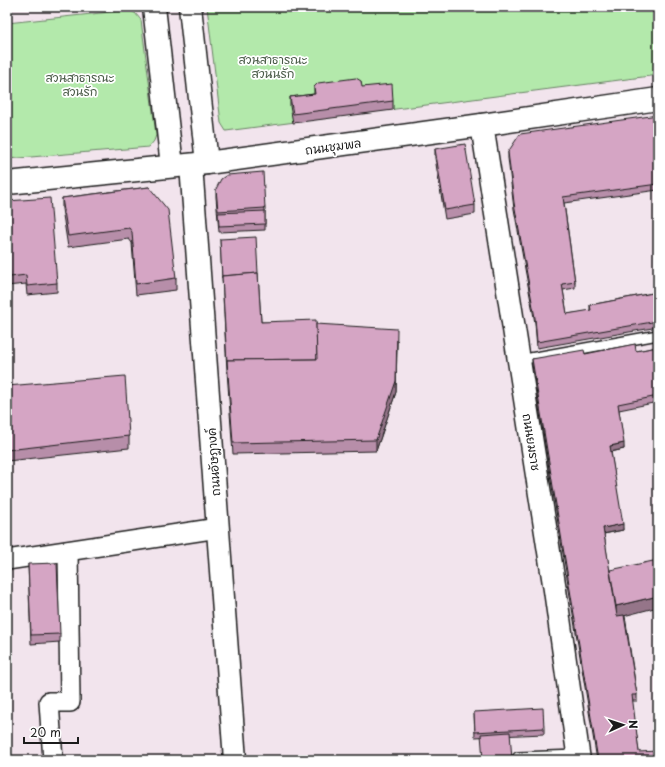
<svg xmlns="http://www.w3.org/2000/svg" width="665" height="767" font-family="'Playpen Sans','Playpen Sans Thai',sans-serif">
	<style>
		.green { fill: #b3e9ab; stroke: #688264 }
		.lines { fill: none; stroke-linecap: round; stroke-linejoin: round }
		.service-casing { stroke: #1c1c1c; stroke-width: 12 }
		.minor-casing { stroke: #1c1c1c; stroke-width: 22 }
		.tertiary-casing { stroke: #1c1c1c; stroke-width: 25 }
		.secondary-casing { stroke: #1c1c1c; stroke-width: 25 }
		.service { stroke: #fff; stroke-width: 9 }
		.minor { stroke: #fff; stroke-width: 19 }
		.tertiary { stroke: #fff; stroke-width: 22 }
		.secondary { stroke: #fff; stroke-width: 22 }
		.wall { fill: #b78ea9; stroke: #1c1c1c }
		.shaded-wall { fill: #957489; stroke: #1c1c1c }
		.building { fill: #d5a5c4; stroke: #1c1c1c }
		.labels { text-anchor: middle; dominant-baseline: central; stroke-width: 3.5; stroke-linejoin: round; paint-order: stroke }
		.park-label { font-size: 12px; fill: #495a47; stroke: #fff }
		.street-label { font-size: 12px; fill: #1c1c1c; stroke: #fff }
	</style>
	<rect width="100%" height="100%" fill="#f2e4ed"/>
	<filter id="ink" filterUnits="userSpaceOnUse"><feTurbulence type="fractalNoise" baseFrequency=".025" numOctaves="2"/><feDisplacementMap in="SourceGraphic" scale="8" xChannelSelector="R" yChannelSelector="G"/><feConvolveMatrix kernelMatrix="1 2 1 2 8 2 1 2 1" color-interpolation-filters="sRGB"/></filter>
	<g filter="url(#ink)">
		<g class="green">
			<path d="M 207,7 L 658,7 L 658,75 L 226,131 L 221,123 Z"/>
			<path d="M 129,10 L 135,13 L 141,20 L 156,135 L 154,141 L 149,147 L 7,159 L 7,23 Z"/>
		</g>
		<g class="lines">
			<defs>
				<g id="service">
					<path d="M 519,360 L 658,335"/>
					<path d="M 518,760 L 518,757 L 578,755"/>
				</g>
				<g id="minor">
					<path d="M 7,560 L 218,528"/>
					<path d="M 53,760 L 49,702 L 70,702 L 68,551"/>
				</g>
				<path id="tertiary" d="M 482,125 L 555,590 L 579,760"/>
				<g id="secondary">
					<path d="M 154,7 L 172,166"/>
					<path d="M 190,7 L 207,163"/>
					<path d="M 191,165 L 235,760"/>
					<path d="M 7,183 L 207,163 L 482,125 L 658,99"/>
				</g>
			</defs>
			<use href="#service" class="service-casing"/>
			<use href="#minor" class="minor-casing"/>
			<use href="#tertiary" class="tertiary-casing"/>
			<use href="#secondary" class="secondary-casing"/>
			<use href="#service" class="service"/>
			<use href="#minor" class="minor"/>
			<use href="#tertiary" class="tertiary"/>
			<use href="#secondary" class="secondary"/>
		</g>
		<g class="wall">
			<path d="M 314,87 L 362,87 L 393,101 L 393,110 L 293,123 L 290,106 L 290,97 L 314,94 Z"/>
			<path d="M 658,115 L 658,190 L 564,203 L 575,282 L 575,288 L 563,290 L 567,314 L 590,311 L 590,305 L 658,292 L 658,327 L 537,348 L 535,323 L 514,209 L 508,158 L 508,152 Z"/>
			<path d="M 435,149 L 475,205 L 475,214 L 445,219 L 435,158 Z"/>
			<path d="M 149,187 L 176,278 L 176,290 L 136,295 L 132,243 L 129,239 L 68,247 L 62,209 L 62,198 Z"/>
			<path d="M 216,189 L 265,208 L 265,230 L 219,232 L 216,197 Z"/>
			<path d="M 7,201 L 57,283 L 57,292 L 27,295 L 26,284 L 7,286 Z"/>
			<path d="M 220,239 L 258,273 L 261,322 L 316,324 L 397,340 L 396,392 L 376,451 L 233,454 L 227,371 Z"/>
			<path d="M 658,347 L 658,402 L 619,410 L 624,449 L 611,452 L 623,530 L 604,534 L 610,575 L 610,570 L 625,616 L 637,695 L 637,701 L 632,701 L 639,752 L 658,760 L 597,760 L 532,365 L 532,359 L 585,354 L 636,351 Z"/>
			<path d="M 7,386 L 129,436 L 129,448 L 7,461 Z"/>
			<path d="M 28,564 L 60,634 L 60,642 L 31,644 Z"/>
			<path d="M 474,712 L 544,728 L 544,734 L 475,737 Z"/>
		</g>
		<g class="shaded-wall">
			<path d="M 397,340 L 396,392 L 376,451 L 376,440 Z"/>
			<path d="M 624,443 L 624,449 L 610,452 L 610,446 Z"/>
			<path d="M 623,524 L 623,530 L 603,534 L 603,528 Z"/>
			<path d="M 658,596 L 658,607 L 616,618 L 616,606 Z"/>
		</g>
		<g class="building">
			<path d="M 356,78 L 361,81 L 362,87 L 392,84 L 393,101 L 293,114 L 290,97 L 315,94 L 314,87 L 318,83 Z"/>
			<path d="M 658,115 L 658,184 L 563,197 L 575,282 L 562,284 L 567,314 L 591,310 L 590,305 L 658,292 L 658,321 L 537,342 L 535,318 L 514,203 L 508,152 L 520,134 Z"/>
			<path d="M 465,144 L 475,205 L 445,210 L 435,149 Z"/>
			<path d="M 263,172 L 265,208 L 218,211 L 216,189 L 221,179 L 227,175 Z"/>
			<path d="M 149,187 L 168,210 L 176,278 L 136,284 L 132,232 L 129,228 L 68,236 L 62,198 Z"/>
			<path d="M 50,198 L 57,283 L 27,286 L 26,275 L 10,277 L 7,248 L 7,201 Z"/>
			<path d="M 265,211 L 265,224 L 219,226 L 218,213 Z"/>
			<path d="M 256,237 L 258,273 L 222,276 L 222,278 L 220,239 Z"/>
			<path d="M 7,248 L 10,274 L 7,275 Z"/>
			<path d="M 258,273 L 261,322 L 316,320 L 317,359 L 227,360 L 227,363 L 222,276 Z"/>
			<path d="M 316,324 L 397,329 L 396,381 L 376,440 L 233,443 L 227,360 L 317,359 Z"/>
			<path d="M 635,344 L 636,351 L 658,347 L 658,396 L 618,404 L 624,443 L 610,446 L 623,524 L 603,528 L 617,616 L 624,615 L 637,695 L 632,695 L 639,752 L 658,751 L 658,760 L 598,760 L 532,359 L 584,350 L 585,354 Z"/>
			<path d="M 125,376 L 129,436 L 7,450 L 7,386 Z"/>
			<path d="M 658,560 L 658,596 L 616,606 L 610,570 Z"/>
			<path d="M 57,563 L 60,634 L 31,635 L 28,564 Z"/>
			<path d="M 543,708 L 544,728 L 475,732 L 474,712 Z"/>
			<path d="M 510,732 L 512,760 L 483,760 L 481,734 Z"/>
		</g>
	</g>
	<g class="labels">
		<g class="park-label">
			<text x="273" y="59">สวนสาธารณะ<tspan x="273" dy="14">สวนนรัก</tspan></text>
			<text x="80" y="77">สวนสาธารณะ<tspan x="80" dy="14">สวนรัก</tspan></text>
		</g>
		<g class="street-label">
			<text transform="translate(333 146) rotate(-8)">ถนนชุมพล</text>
			<text transform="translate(532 442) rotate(81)">ถนนยมราช</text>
			<text transform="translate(213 462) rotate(-94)">ถนนอัษฎางค์</text>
		</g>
	</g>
	<rect width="665" height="767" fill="none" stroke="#fff" stroke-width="24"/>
	<rect x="12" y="12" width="641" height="743" fill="none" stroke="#1c1c1c" stroke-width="1.5" filter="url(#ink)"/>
	<g transform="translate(623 725) rotate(87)" stroke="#ffffff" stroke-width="3" paint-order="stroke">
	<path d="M0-3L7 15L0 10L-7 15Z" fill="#1c1c1c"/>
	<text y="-6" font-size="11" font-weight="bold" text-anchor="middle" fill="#1c1c1c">N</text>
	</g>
	<path d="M24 737v6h54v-6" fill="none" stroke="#1c1c1c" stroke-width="2"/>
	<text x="30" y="737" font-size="12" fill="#1c1c1c" stroke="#ffffff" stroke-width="3" paint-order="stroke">20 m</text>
</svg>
